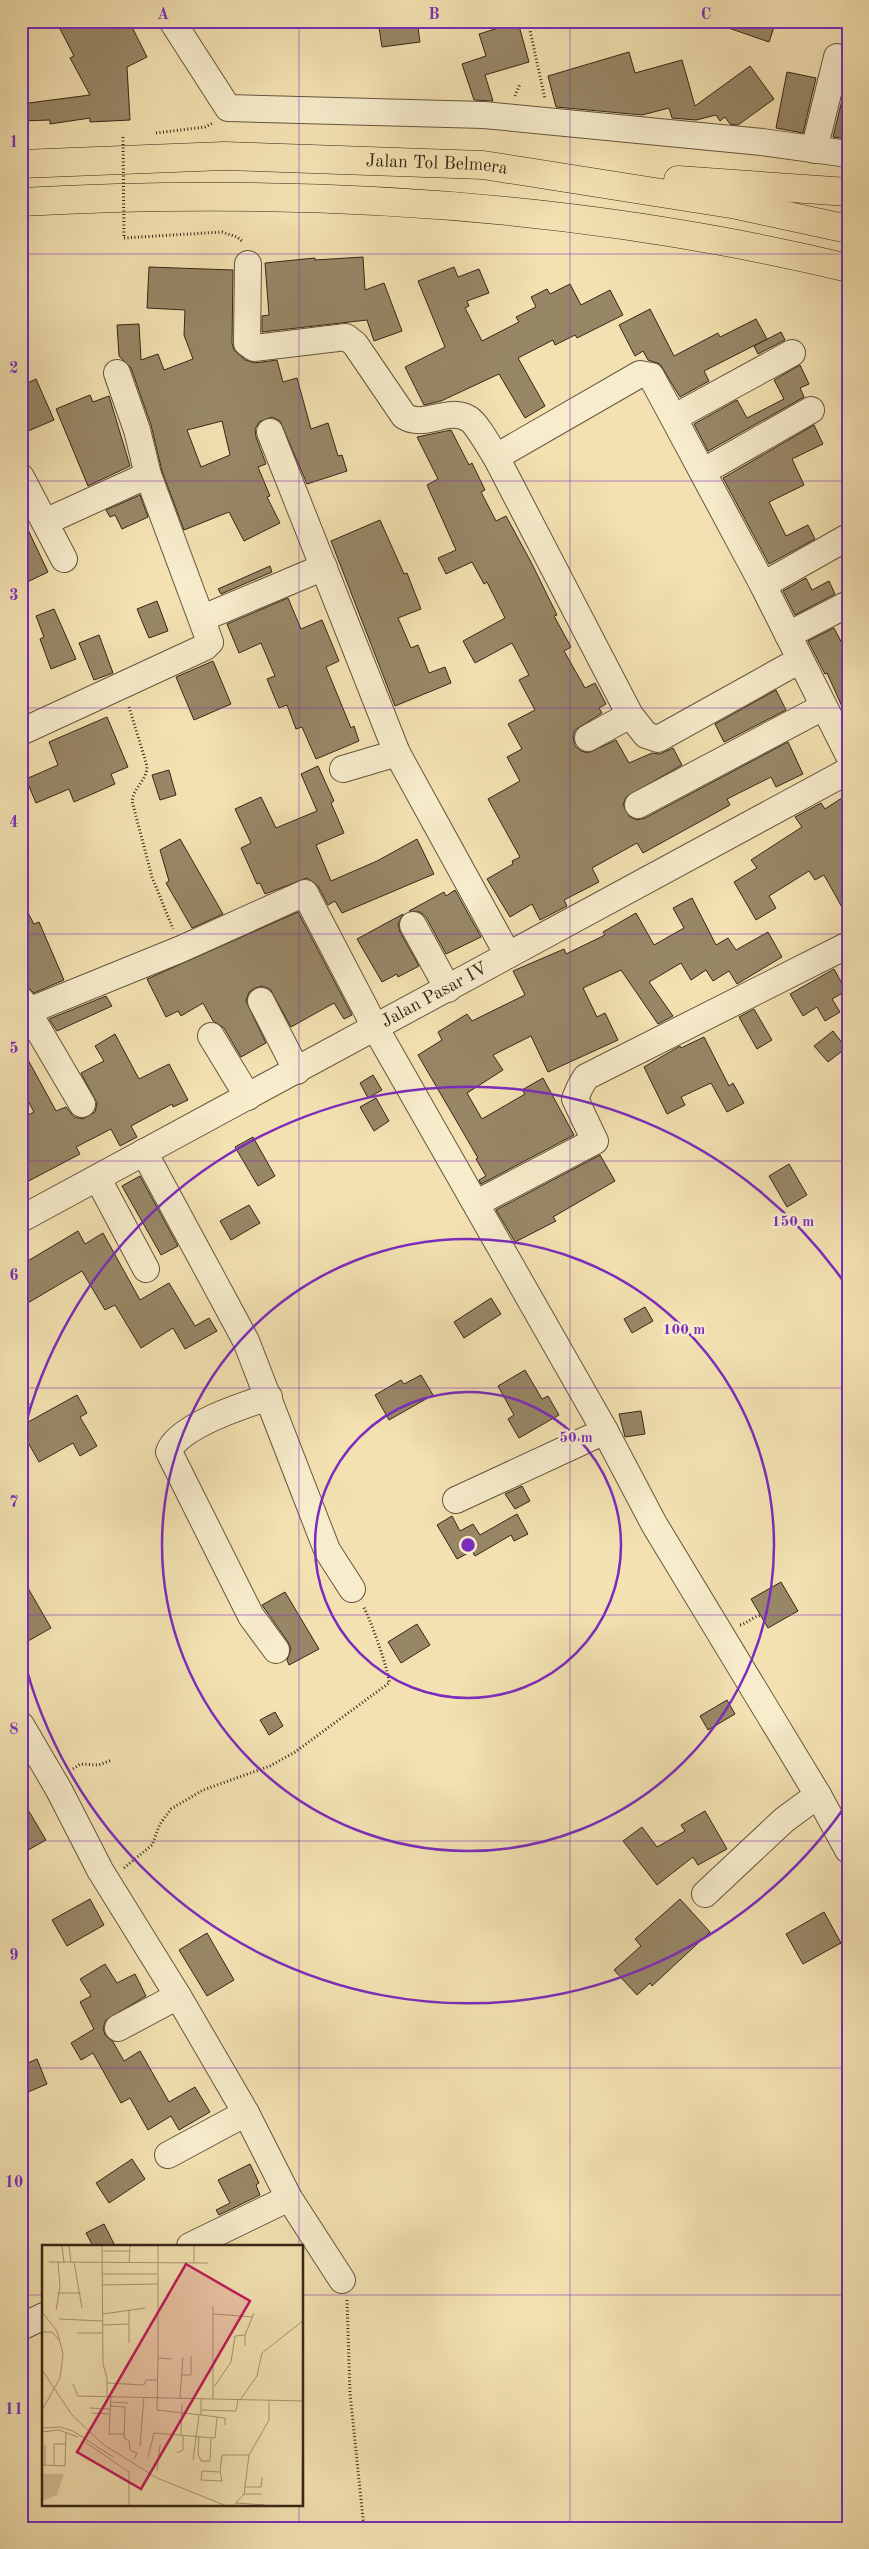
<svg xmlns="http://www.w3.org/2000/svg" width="869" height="2549" font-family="'Old Standard TT',serif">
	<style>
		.building { fill: #988767; stroke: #362616; fill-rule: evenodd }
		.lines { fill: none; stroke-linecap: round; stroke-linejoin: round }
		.minor-casing { stroke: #65553d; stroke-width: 28 }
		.highway-casing { stroke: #362616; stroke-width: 29 }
		.path { stroke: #362616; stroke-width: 3; stroke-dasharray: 1 2.5; stroke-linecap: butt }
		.minor { stroke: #f7eccc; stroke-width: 26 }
		.highway { stroke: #f3e1b1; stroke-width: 28 }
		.path-bridge { stroke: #362616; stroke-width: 3; stroke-dasharray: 1 2.5; stroke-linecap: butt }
		.grid { fill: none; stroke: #7b2cbf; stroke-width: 1; stroke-opacity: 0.55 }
		.ring { fill: none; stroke: #7b2cbf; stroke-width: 2.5 }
		.labels { text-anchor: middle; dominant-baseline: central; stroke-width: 5; stroke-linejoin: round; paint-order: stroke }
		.street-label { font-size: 18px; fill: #362616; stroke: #f7eccc }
		.inset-road { fill: none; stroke: #a79673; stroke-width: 1 }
		.view { fill: #c2185b; fill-opacity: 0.15; stroke: #c2185b; stroke-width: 2.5 }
		.inset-edge { fill: none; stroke: #362616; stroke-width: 2.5 }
		.centre { fill: #7b2cbf; stroke: #f7eccc; stroke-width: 2.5 }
		.ring-label { font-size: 15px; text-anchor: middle; font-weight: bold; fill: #7b2cbf; stroke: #f7eccc; stroke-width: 5; stroke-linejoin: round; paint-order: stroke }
		.neatline { fill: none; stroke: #7b2cbf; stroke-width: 2 }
		.grid-label { font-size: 16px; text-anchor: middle; font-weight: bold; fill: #7b2cbf }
	</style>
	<rect width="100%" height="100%" fill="#f3e1b1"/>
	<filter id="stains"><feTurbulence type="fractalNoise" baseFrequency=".004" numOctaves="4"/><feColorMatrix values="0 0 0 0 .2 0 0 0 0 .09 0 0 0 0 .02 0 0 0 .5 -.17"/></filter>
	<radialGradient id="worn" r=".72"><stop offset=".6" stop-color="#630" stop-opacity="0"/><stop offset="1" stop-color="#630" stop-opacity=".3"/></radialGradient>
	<g class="building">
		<path d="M 56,21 L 123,21 L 127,29 L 132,27 L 147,57 L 127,67 L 130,120 L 90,122 L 90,118 L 50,124 L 50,120 L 21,121 L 21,104 L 90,95 L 70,58 L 74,56 Z"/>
		<path d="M 378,21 L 417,21 L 420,42 L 382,47 Z"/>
		<path d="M 718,21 L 776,21 L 769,42 L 717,24 Z"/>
		<path d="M 518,22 L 529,62 L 485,75 L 493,101 L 474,100 L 462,64 L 486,56 L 479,34 Z"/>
		<path d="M 629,52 L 635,73 L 682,60 L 695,106 L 750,66 L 774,99 L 738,125 L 730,124 L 725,117 L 720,121 L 716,115 L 696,120 L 672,118 L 669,108 L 642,115 L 556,107 L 548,76 Z"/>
		<path d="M 787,72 L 816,78 L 803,133 L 776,128 Z"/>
		<path d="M 843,96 L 848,97 L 848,139 L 833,137 Z"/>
		<path d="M 363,257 L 365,290 L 384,283 L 402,331 L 374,341 L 367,320 L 262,332 L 262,316 L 269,315 L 265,263 L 315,258 L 315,260 Z"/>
		<path d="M 149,267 L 233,270 L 232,343 L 234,350 L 245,360 L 255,363 L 277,360 L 283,382 L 297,378 L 311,429 L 328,423 L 338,456 L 342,455 L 347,471 L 307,484 L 280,421 L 272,417 L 259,422 L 255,429 L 256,437 L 266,464 L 258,467 L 270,496 L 267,497 L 280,523 L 244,541 L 229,512 L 184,530 L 162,471 L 151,425 L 131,368 L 119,356 L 117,325 L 139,324 L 141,360 L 158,354 L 164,370 L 193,359 L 184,335 L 185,310 L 147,308 ZM 222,421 L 230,455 L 201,467 L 187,430 Z"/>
		<path d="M 454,267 L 458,277 L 479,269 L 489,293 L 467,301 L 469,306 L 465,308 L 482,341 L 519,322 L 516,317 L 536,307 L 531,297 L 547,289 L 550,294 L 570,284 L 581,305 L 610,290 L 623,315 L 577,338 L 575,335 L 555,345 L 553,340 L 518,358 L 545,406 L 525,418 L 499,374 L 441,401 L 424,405 L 405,367 L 445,347 L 418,281 Z"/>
		<path d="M 650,309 L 674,356 L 718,333 L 720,337 L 756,319 L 767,339 L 704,371 L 709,381 L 680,397 L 660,364 L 648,360 L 643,351 L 635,356 L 619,325 Z"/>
		<path d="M 781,332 L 785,340 L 758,354 L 754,346 Z"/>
		<path d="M 800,365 L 809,384 L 800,388 L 804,397 L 708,451 L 694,424 L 737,400 L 747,418 L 784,399 L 774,380 Z"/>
		<path d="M 36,379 L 54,420 L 21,434 L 21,386 Z"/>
		<path d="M 90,395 L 93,402 L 109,396 L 130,466 L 88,486 L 56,409 Z"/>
		<path d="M 814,425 L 823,444 L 792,459 L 804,485 L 769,502 L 786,536 L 808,525 L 815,539 L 769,564 L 723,478 Z"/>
		<path d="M 451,430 L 469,465 L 472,463 L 485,490 L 481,492 L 496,521 L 506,516 L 531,562 L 557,615 L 554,616 L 571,647 L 564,651 L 585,688 L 595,683 L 606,704 L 599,708 L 602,713 L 575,730 L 573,737 L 575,746 L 581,751 L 588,753 L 616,740 L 629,763 L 652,753 L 660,754 L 673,748 L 682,765 L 626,797 L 623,805 L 630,817 L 637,820 L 645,818 L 788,742 L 803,774 L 776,787 L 771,777 L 727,799 L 730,805 L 643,853 L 637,843 L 592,868 L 599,882 L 564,900 L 567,906 L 540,920 L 532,904 L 510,917 L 487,879 L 513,864 L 512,861 L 520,857 L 488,799 L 520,781 L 507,757 L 522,749 L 508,724 L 535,710 L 519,680 L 529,675 L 512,643 L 475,663 L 463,641 L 505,618 L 487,582 L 484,584 L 472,562 L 446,574 L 438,558 L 456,550 L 427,485 L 438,479 L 417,437 Z"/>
		<path d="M 140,495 L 148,517 L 122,529 L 115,515 L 110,517 L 106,510 Z"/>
		<path d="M 21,515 L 48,572 L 21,585 Z"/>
		<path d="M 380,520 L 404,574 L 407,573 L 421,609 L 398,618 L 411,648 L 418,645 L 429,673 L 445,667 L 451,683 L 395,706 L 331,541 Z"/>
		<path d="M 270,566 L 272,572 L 221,594 L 218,589 Z"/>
		<path d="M 806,578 L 812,590 L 829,581 L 835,594 L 795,615 L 783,591 Z"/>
		<path d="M 288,598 L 301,629 L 322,620 L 339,661 L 326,667 L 351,728 L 354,726 L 359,741 L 316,759 L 302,727 L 296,729 L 287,705 L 279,708 L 267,679 L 275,676 L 261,643 L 239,653 L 227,624 Z"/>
		<path d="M 157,601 L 168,631 L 149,638 L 137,609 Z"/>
		<path d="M 54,609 L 76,659 L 51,669 L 40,639 L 44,637 L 36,616 Z"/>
		<path d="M 834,628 L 848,655 L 848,720 L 827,673 L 825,674 L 808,641 Z"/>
		<path d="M 99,635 L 113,673 L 94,680 L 79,643 Z"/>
		<path d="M 213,661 L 231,704 L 194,720 L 176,677 Z"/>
		<path d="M 776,690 L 786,710 L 724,742 L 715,724 Z"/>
		<path d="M 107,717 L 128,767 L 111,774 L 115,784 L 74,802 L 69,789 L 36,803 L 26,779 L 58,765 L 49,742 Z"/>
		<path d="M 318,766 L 334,801 L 331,803 L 344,833 L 316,845 L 331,881 L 377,861 L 417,839 L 434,874 L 342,913 L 335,901 L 328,905 L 318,886 L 307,878 L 265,894 L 260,883 L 257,884 L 241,848 L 251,843 L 235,809 L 261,797 L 276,828 L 317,811 L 301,774 Z"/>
		<path d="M 169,770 L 176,795 L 160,800 L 152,775 Z"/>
		<path d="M 848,794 L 848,918 L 824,875 L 815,880 L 809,871 L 769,896 L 776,908 L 756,920 L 734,882 L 757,868 L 751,860 L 802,827 L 795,817 L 821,803 L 825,809 Z"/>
		<path d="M 180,839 L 223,914 L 192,928 L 166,883 L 169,881 L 160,850 Z"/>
		<path d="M 455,890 L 481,937 L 446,954 L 426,917 L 420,912 L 409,911 L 444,892 L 446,896 Z"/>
		<path d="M 692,898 L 716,945 L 728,938 L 736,950 L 768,932 L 782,957 L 737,984 L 729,971 L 713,981 L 706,970 L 691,980 L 681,963 L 649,982 L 673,1016 L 658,1024 L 621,970 L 583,988 L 597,1017 L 605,1013 L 618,1040 L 548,1072 L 531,1036 L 493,1055 L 503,1070 L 467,1093 L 482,1119 L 525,1094 L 522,1090 L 543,1078 L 574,1135 L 481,1184 L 479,1180 L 486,1176 L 476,1159 L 478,1158 L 418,1055 L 442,1040 L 438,1032 L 467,1014 L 472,1021 L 525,995 L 513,971 L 564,949 L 566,954 L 605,935 L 603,932 L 636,913 L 654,945 L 684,928 L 673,908 Z"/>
		<path d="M 21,900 L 34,924 L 39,922 L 64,980 L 34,993 L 26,986 L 21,973 Z"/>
		<path d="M 298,912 L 352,1015 L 344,1019 L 334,1003 L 291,1027 L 270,989 L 262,986 L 255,988 L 249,992 L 246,1001 L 266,1043 L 241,1057 L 224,1028 L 213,1021 L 203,1003 L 181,1016 L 178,1011 L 166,1017 L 147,979 Z"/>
		<path d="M 403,914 L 398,924 L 400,932 L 419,966 L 398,977 L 397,974 L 382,982 L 357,939 Z"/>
		<path d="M 834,969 L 846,991 L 832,999 L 840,1012 L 825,1021 L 817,1007 L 803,1016 L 790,994 Z"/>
		<path d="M 106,996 L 112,1006 L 57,1031 L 49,1019 Z"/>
		<path d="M 754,1009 L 772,1040 L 757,1049 L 739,1017 Z"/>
		<path d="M 833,1031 L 846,1048 L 828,1062 L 814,1046 Z"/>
		<path d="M 115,1034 L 139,1079 L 169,1064 L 188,1100 L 173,1107 L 172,1104 L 131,1126 L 137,1137 L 120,1146 L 111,1129 L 76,1147 L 80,1154 L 21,1185 L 21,1119 L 34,1112 L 21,1088 L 21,1047 L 56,1111 L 66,1107 L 74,1117 L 83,1119 L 95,1112 L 97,1103 L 81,1073 L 104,1061 L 95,1046 Z"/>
		<path d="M 704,1037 L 729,1086 L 733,1083 L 744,1103 L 727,1112 L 711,1083 L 681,1097 L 685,1105 L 667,1114 L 644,1067 L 680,1046 L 681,1048 Z"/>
		<path d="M 373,1075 L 382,1090 L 368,1098 L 360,1083 Z"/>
		<path d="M 376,1098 L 389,1121 L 374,1131 L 360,1107 Z"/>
		<path d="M 253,1137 L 275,1176 L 258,1186 L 235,1147 Z"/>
		<path d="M 600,1155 L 615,1181 L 553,1217 L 556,1221 L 515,1242 L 496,1210 Z"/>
		<path d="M 789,1164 L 807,1195 L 787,1207 L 769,1176 Z"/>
		<path d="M 140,1176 L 178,1246 L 161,1255 L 122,1186 Z"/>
		<path d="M 249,1205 L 260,1223 L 231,1240 L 220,1221 Z"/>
		<path d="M 78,1231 L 85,1244 L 103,1233 L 140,1300 L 169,1283 L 195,1326 L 209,1318 L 217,1331 L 185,1349 L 173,1328 L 141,1348 L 115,1305 L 105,1310 L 82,1271 L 21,1307 L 21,1265 Z"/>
		<path d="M 491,1298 L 501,1314 L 464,1338 L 454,1322 Z"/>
		<path d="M 645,1307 L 653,1321 L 632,1333 L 624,1319 Z"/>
		<path d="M 525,1370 L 542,1399 L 548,1396 L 559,1415 L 519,1438 L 508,1419 L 514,1415 L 498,1386 Z"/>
		<path d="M 421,1375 L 433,1395 L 389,1420 L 375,1395 L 401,1380 L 404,1384 Z"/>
		<path d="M 77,1395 L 87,1413 L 80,1417 L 97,1446 L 80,1456 L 73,1443 L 39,1462 L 21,1430 L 21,1426 Z"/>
		<path d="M 641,1411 L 645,1434 L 625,1437 L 619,1414 Z"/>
		<path d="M 522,1486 L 530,1501 L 515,1509 L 505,1494 Z"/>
		<path d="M 517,1514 L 528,1534 L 514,1541 L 511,1535 L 475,1556 L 472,1551 L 457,1559 L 437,1525 L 452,1516 L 460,1531 L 473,1524 L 480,1535 Z"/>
		<path d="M 21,1576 L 51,1628 L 21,1645 Z"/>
		<path d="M 781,1582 L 798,1611 L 768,1628 L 751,1599 Z"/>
		<path d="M 285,1592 L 319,1649 L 289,1665 L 287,1660 L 291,1649 L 288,1642 L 262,1605 Z"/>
		<path d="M 417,1624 L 430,1645 L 401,1663 L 388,1642 Z"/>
		<path d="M 727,1700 L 735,1714 L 708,1730 L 700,1716 Z"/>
		<path d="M 275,1712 L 283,1726 L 269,1735 L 260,1720 Z"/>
		<path d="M 21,1798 L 46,1840 L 21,1854 Z"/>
		<path d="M 705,1811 L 727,1849 L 698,1865 L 693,1857 L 657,1885 L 623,1841 L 642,1827 L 657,1847 L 685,1831 L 681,1825 Z"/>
		<path d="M 90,1899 L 104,1925 L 67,1946 L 52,1920 Z"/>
		<path d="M 680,1899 L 710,1932 L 652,1986 L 650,1983 L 637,1995 L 614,1970 L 641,1946 L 635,1939 Z"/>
		<path d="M 824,1912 L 841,1943 L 803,1964 L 786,1934 Z"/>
		<path d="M 207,1933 L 234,1980 L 207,1996 L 179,1950 Z"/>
		<path d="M 105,1964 L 117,1983 L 135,1974 L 146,1996 L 106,2020 L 103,2028 L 105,2035 L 113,2042 L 124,2061 L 140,2051 L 169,2102 L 195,2087 L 210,2112 L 179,2130 L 171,2116 L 148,2130 L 130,2098 L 121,2103 L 93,2053 L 81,2060 L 71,2043 L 94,2029 L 80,2002 L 91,1996 L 80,1979 Z"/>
		<path d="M 37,2059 L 47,2084 L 21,2095 L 21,2066 Z"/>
		<path d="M 132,2159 L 145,2179 L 109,2203 L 96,2183 Z"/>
		<path d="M 250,2164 L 259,2183 L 256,2185 L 260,2195 L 219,2215 L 216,2210 L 230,2203 L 218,2180 Z"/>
		<path d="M 104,2224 L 115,2246 L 93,2246 L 86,2233 Z"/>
	</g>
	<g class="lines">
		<defs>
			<g id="minor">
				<path d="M 172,21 L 228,108 L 484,115 L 762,142 L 848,154"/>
				<path d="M 814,150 L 837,57"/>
				<path d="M 248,264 L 247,343 L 254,348 L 346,337 L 355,344 L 404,416 C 425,429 448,406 469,419 C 477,424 490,448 496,457 L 630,715 L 646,735 L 658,739 L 800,660"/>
				<path d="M 675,417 L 792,353"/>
				<path d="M 270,432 L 397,753 L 508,955"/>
				<path d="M 496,457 L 640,374 L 651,376 L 763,585 L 848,754"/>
				<path d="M 704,471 L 811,410"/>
				<path d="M 21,477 L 64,559"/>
				<path d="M 45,522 L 148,475"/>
				<path d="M 763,585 L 848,537"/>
				<path d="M 203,618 L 324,567"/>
				<path d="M 788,635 L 848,604"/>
				<path d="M 21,732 L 205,647 L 210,642 L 148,475 L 137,430 L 117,373"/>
				<path d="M 588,738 L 630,715"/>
				<path d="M 343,769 L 397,753"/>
				<path d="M 638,805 L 823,707"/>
				<path d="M 413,925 L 448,989"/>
				<path d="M 21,1000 L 82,1104"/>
				<path d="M 261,1001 L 297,1071"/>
				<path d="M 21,1014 L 181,949 L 305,893 L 376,1029 L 605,1431"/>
				<path d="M 211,1036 L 248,1097"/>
				<path d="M 144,1152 L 246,1341 L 327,1550 L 352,1589"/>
				<path d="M 98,1179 L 146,1269"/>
				<path d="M 477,1203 L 595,1141 L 575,1099 L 580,1087 L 586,1077 L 848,945"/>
				<path id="s1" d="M 21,1219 L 848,771"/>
				<path d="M 269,1397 C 244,1405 176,1427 169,1452 L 251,1616 L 276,1650"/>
				<path d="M 456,1500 L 605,1431 L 654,1524 L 818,1795 L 848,1850"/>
				<path d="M 21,1725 L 59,1790 L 100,1870 L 178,1996 L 246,2113 L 289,2198 L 342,2280"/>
				<path d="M 705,1894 L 784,1820 L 818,1795"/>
				<path d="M 118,2028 L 178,1996"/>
				<path d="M 168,2155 L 246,2113"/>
				<path d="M 190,2246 L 289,2198"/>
				<path d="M 21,2327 L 44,2316"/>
			</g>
			<g id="highway">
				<path id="s2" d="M 21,164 L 224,156 L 483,165 L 737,205 L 848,229"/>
				<path d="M 678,180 L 848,192"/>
				<path d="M 21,202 C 297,187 579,203 848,268"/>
			</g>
		</defs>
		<use href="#minor" class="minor-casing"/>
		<use href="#highway" class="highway-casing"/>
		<g class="path">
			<path d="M 528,21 L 545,99"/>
			<path d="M 515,96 L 520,84"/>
			<path d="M 156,133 L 205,127 L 213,123"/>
			<path d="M 124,238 L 222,232 L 237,237 L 243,242"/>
			<path d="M 129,707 L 147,766 C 147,780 134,787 132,801 L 152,877 L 173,929"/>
			<path d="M 21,1392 L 31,1409"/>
			<path d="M 740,1625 C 748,1623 752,1617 761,1615"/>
			<path d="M 73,1769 L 80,1764 L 99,1765 L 112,1760"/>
			<path d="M 124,1868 L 152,1845 L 160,1824 L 171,1809 L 203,1790 L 270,1766 L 295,1752 L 389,1683 C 390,1674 369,1615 363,1606"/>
			<path d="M 347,2300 L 350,2393 L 364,2528"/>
		</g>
		<use href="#minor" class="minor"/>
		<use href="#highway" class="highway"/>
		<path class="path-bridge" d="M 123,137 L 124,238"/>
	</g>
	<path class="grid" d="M 299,21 L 299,2246M 570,21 L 570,2528M 21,254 L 848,254M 21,481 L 848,481M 21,708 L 848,708M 21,934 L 848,934M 21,1161 L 848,1161M 21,1388 L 848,1388M 21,1615 L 848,1615M 21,1841 L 848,1841M 21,2068 L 848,2068M 21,2295 L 44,2295M 302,2295 L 848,2295M 299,2505 L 299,2528"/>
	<g class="ring">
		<circle cx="468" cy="1545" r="153"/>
		<circle cx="468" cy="1545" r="306"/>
		<path d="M846 1805A459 459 0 0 1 22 1652M22 1438A459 459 0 0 1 846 1285"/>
	</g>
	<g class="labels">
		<g class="street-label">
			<text stroke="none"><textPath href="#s2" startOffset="416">Jalan Tol Belmera</textPath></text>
			<text stroke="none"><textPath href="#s1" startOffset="470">Jalan Pasar IV</textPath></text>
		</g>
	</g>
	<g transform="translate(42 2245)">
		<rect width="261" height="261" fill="#f3e1b1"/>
		<path d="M 0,229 L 22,229 L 15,250 L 0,256 Z" fill="#d3c197"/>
		<path class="inset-road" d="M 20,1 L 22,17M 27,1 L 29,17M 60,1 L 61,119 L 65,133 L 65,151M 116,1 L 116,113 L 130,114M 152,1 L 152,18M 61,6 L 87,6M 7,17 L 166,18M 32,17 L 40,63M 87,17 L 88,1M 61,29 L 115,29M 61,40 L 116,39M 15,48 L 39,48M 14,65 L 18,42 L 16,17M 87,65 L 87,98M 0,67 L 15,86 L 21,109 L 18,133 L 0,165M 61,69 L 103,63M 172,69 L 211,72M 17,74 L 61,76M 61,80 L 87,79M 0,87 L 10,87 L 17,95M 35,88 L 61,88M 203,101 L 203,90 L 212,68M 116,113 L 115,165 L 159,170M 0,125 L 30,170 L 62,200 L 115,233 L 182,260M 139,130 L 149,130 L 149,111M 65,138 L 102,140 L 104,135 L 115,135M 31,139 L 36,151 L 262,156M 172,142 L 189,117 L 193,91 L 203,90M 69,151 L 67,189 L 82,189M 138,153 L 141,112M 171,154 L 171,61M 198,155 L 215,131 L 220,108 L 262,75M 68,157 L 86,158M 68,161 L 83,162 L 82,193 L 87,196 L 88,205 L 95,208 L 92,214M 48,163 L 68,164M 159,165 L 194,166 L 196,155M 50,168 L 68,169M 175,172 L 183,173 L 183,180M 0,183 L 18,182 L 31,186 L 71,212M 0,187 L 17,185 L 36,192M 139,190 L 140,159M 157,192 L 156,209 L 159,216 L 168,216 L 169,193M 43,197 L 87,227 L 87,260M 3,200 L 3,220M 98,201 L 102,152M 135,208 L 141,205 L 141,190M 106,212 L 112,188 L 173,193 L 175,172 L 159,170 L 159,154M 151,215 L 157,170M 0,220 L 23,221 L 24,187M 12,220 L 12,199 L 23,199M 115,226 L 118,200M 178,227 L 180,236 L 159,235 L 160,226 L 178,227 L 180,210 L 207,210 L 227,175 L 227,156M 203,242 L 219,242 L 220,232M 202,249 L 220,249M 194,258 L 223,260M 192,260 L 202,249 L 207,210M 260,260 L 261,156"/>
		<path class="view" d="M 144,19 L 208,56 L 99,244 L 35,207 Z"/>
		<rect width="261" height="261" class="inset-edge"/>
	</g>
	<circle cx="468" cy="1545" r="8" class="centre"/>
	<g class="ring-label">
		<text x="793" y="1226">150 m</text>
		<text x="684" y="1334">100 m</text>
		<text x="576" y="1442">50 m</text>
	</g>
	<rect width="869" height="2549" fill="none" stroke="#f3e1b1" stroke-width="55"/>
	<rect x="28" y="28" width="814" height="2494" class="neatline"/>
	<g class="grid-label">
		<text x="163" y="19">A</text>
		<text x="434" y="19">B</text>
		<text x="706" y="19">C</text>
		<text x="14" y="147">1</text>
		<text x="14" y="373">2</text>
		<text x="14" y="600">3</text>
		<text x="14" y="827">4</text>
		<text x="14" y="1053">5</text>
		<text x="14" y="1280">6</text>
		<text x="14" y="1507">7</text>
		<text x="14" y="1734">8</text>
		<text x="14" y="1960">9</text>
		<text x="14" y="2187">10</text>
		<text x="14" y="2414">11</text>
	</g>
	<rect width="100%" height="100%" filter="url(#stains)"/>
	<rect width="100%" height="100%" fill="url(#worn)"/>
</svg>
